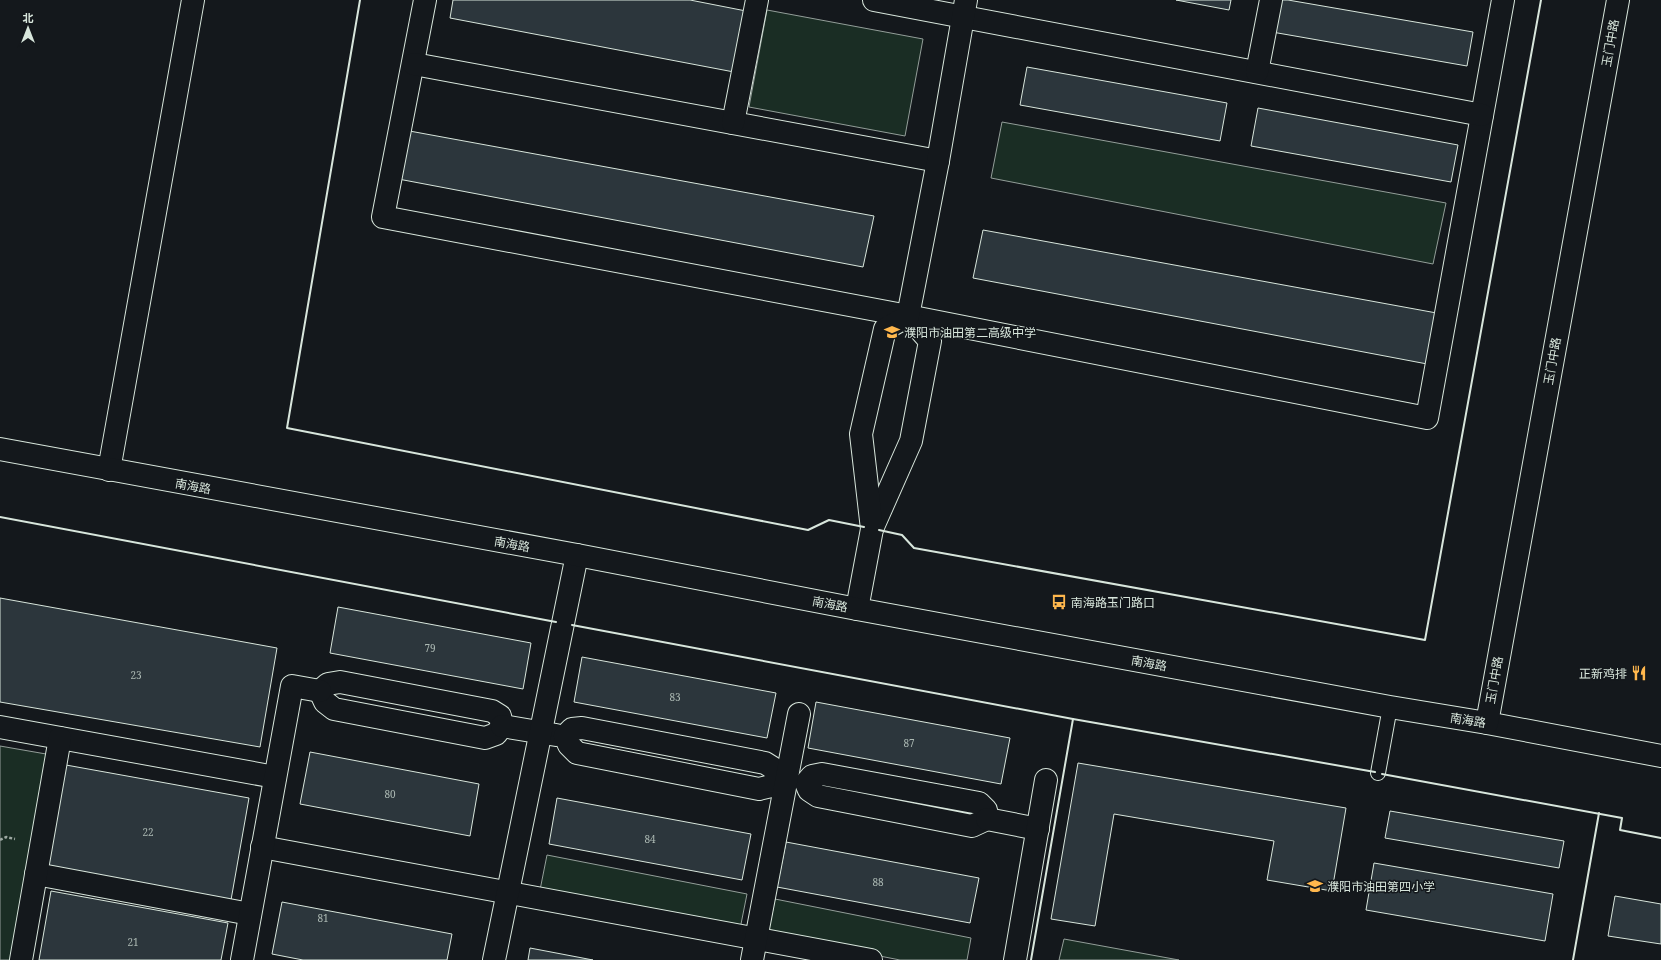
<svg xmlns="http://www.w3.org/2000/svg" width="1661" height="960" font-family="'Noto Serif','Noto Sans SC',serif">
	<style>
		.green { fill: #1a2d24; stroke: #939e99 }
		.building { fill: #2c363c; stroke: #d8e6dc }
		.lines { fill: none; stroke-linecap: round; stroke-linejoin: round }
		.service-casing { stroke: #d8e6dc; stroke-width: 16 }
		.minor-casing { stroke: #d8e6dc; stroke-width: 24 }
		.tertiary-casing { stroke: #d8e6dc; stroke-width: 24 }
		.path { stroke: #9da8a2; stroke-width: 2.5; stroke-dasharray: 3 2; stroke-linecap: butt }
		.service { stroke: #14181c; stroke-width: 14 }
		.minor { stroke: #14181c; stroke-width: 22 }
		.tertiary { stroke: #14181c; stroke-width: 22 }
		.wall { stroke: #d8e6dc; stroke-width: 2 }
		.labels { text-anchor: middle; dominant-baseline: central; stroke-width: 3; stroke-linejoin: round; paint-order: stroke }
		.number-label { font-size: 10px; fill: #adbab4 }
		.street-label { font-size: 12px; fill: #d8e6dc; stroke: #14181c }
		.poi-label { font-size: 12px; fill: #d8e6dc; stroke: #14181c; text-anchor: start }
	</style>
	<rect width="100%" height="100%" fill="#14181c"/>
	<g class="green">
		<path d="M 767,10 L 923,39 L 905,136 L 749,107 Z"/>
		<path d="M 1002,122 L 1446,203 L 1433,264 L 991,178 Z"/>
		<path d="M 0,746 L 46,754 L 11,960 L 0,960 Z"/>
		<path d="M 547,855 L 747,894 L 740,929 L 540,890 Z"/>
		<path d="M 775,899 L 971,938 L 967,960 L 900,960 L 768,934 Z"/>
		<path d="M 1064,939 L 1179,960 L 1059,960 Z"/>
	</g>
	<g class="building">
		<path d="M 453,0 L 690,0 L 746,11 L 734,72 L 450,18 Z"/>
		<path d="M 1176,0 L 1231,0 L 1229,10 Z"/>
		<path d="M 1278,0 L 1288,0 L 1473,32 L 1467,66 L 1272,32 Z"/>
		<path d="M 1027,67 L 1227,103 L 1220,141 L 1020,105 Z"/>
		<path d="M 1258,108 L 1458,145 L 1451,182 L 1251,146 Z"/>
		<path d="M 404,130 L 874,216 L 863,267 L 393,178 Z"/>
		<path d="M 983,230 L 1453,316 L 1443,367 L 973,278 Z"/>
		<path d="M 0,598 L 277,648 L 260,747 L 0,702 Z"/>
		<path d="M 338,607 L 531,643 L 523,689 L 330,653 Z"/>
		<path d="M 582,657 L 776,693 L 767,738 L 574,702 Z"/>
		<path d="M 816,702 L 1010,738 L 1001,784 L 808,748 Z"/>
		<path d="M 310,752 L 479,784 L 470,836 L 300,804 Z"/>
		<path d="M 1078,763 L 1346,808 L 1332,891 L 1267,880 L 1274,841 L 1114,814 L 1095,926 L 1051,919 Z"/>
		<path d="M 66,765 L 249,798 L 231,900 L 47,866 Z"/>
		<path d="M 557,798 L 751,834 L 742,880 L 549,844 Z"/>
		<path d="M 1390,811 L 1564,841 L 1559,868 L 1385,838 Z"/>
		<path d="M 786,842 L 979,878 L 970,923 L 777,887 Z"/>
		<path d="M 1374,863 L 1553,894 L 1545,941 L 1366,910 Z"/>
		<path d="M 51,891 L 228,923 L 221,960 L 39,960 Z"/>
		<path d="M 1615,896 L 1661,904 L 1661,944 L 1608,936 Z"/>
		<path d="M 282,902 L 452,934 L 447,960 L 303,960 L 272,954 Z"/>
		<path d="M 530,948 L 593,960 L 528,960 Z"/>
	</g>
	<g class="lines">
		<defs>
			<path id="service" d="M 1378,773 L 1390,707"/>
			<g id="minor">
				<path d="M 425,0 L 383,217 L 908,316 L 1427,418 L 1503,0"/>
				<path d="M 874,0 L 1482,115"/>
				<path d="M 414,64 L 938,161"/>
				<path d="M 1257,72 L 1271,0"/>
				<path d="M 733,123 L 757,0"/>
				<path d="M 109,470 L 193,0"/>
				<path d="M 872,529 L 911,441 L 930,341 L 908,316"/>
				<path d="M 857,609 L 872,529 L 861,434 L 885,329 L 908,316 L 938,161 L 966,0"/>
				<path d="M 340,682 L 492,711 L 500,716 L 502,726 L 496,734 L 485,738 L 334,709 L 325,702 L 320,691 L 328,684 Z"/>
				<path d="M 502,726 L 556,735"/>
				<path d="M 0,727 L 275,777"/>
				<path d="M 582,728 L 765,763 L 773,768 L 778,778 L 771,786 L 759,789 L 577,753 L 569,745 L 565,736 L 572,729 Z"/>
				<path d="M 822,774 L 979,803 L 986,810 L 987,819 L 972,826 L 818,796 L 809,790 L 806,783 L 812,776 Z"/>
				<path d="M 987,819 L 1038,829"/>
				<path d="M 262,847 L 871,960"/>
				<path d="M 36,874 L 250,914"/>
				<path d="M 21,960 L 60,738"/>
				<path d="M 242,960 L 292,686 L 320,691"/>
				<path d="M 494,960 L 577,555"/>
				<path d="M 752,960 L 799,714"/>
				<path d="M 1015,960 L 1046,780"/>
			</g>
			<g id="tertiary">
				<path d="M 0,449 L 577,555 L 857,609 L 1390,707 L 1487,723 L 1661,756"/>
				<path d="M 1487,723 L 1618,0"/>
			</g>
		</defs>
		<use href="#service" class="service-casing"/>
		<use href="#minor" class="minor-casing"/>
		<use href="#tertiary" class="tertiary-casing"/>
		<path class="path" d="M 0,840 L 6,837 L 15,839"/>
		<use href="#service" class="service"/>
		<use href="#minor" class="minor"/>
		<use href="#tertiary" class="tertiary"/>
		<g class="wall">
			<path d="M 360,0 L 287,428 L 808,530 L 829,520 L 864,527"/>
			<path d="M 0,517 L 556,622"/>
			<path d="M 879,530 L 902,535 L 914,548 L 1425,640 L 1541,0"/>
			<path d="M 572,625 L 1073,719 L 1375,772"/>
			<path d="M 1382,774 L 1622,818 L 1620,830 L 1661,838"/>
			<path d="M 1031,960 L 1073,719"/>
			<path d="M 1573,960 L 1599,813"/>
		</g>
	</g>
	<defs>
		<symbol id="school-bare" viewBox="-9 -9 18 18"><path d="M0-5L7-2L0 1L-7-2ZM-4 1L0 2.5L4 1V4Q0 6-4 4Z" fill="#ffb74d" stroke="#14181c" stroke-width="2.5" paint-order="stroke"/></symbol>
		<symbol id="bus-bare" viewBox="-9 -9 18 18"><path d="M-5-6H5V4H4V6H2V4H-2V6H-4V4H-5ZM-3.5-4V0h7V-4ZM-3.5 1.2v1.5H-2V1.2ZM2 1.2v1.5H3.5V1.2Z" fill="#ffb74d" stroke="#14181c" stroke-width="2.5" paint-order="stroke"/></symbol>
		<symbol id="restaurant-bare" viewBox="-9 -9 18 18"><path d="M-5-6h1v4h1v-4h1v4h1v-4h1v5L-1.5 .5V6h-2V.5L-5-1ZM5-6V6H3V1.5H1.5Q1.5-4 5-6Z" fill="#ffb74d" stroke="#14181c" stroke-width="2.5" paint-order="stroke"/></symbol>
	</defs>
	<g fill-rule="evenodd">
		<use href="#school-bare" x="881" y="321" width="22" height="22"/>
		<use href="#bus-bare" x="1048" y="591" width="22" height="22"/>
		<use href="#restaurant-bare" x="1628" y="662" width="22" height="22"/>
		<use href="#school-bare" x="1304" y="875" width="22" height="22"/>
	</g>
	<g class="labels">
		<g class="number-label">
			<text x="430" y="648">79</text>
			<text x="136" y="675">23</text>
			<text x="675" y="697">83</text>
			<text x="909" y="743">87</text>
			<text x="390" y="794">80</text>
			<text x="148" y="832">22</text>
			<text x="650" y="839">84</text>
			<text x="878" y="882">88</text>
			<text x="323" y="918">81</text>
			<text x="133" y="942">21</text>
		</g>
		<g class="street-label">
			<text transform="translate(1610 43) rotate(-80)">玉门中路</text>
			<text transform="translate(1552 361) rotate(-80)">玉门中路</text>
			<text transform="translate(193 486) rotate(10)">南海路</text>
			<text transform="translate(512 544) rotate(10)">南海路</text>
			<text transform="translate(830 604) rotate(11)">南海路</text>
			<text transform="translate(1149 663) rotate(10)">南海路</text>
			<text transform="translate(1494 680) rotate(-80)">玉门中路</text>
			<text transform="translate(1468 720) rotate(9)">南海路</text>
		</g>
		<g class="poi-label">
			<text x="904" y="332">濮阳市油田第二高级中学</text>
			<text x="1071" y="602">南海路玉门路口</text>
			<text x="1627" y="673" text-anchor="end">正新鸡排</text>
			<text x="1327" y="886">濮阳市油田第四小学</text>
		</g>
	</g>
	<g transform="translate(28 28)" stroke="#14181c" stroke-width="3" paint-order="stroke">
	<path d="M0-3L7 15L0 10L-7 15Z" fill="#d8e6dc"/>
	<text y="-6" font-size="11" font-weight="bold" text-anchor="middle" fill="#d8e6dc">北</text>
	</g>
</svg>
